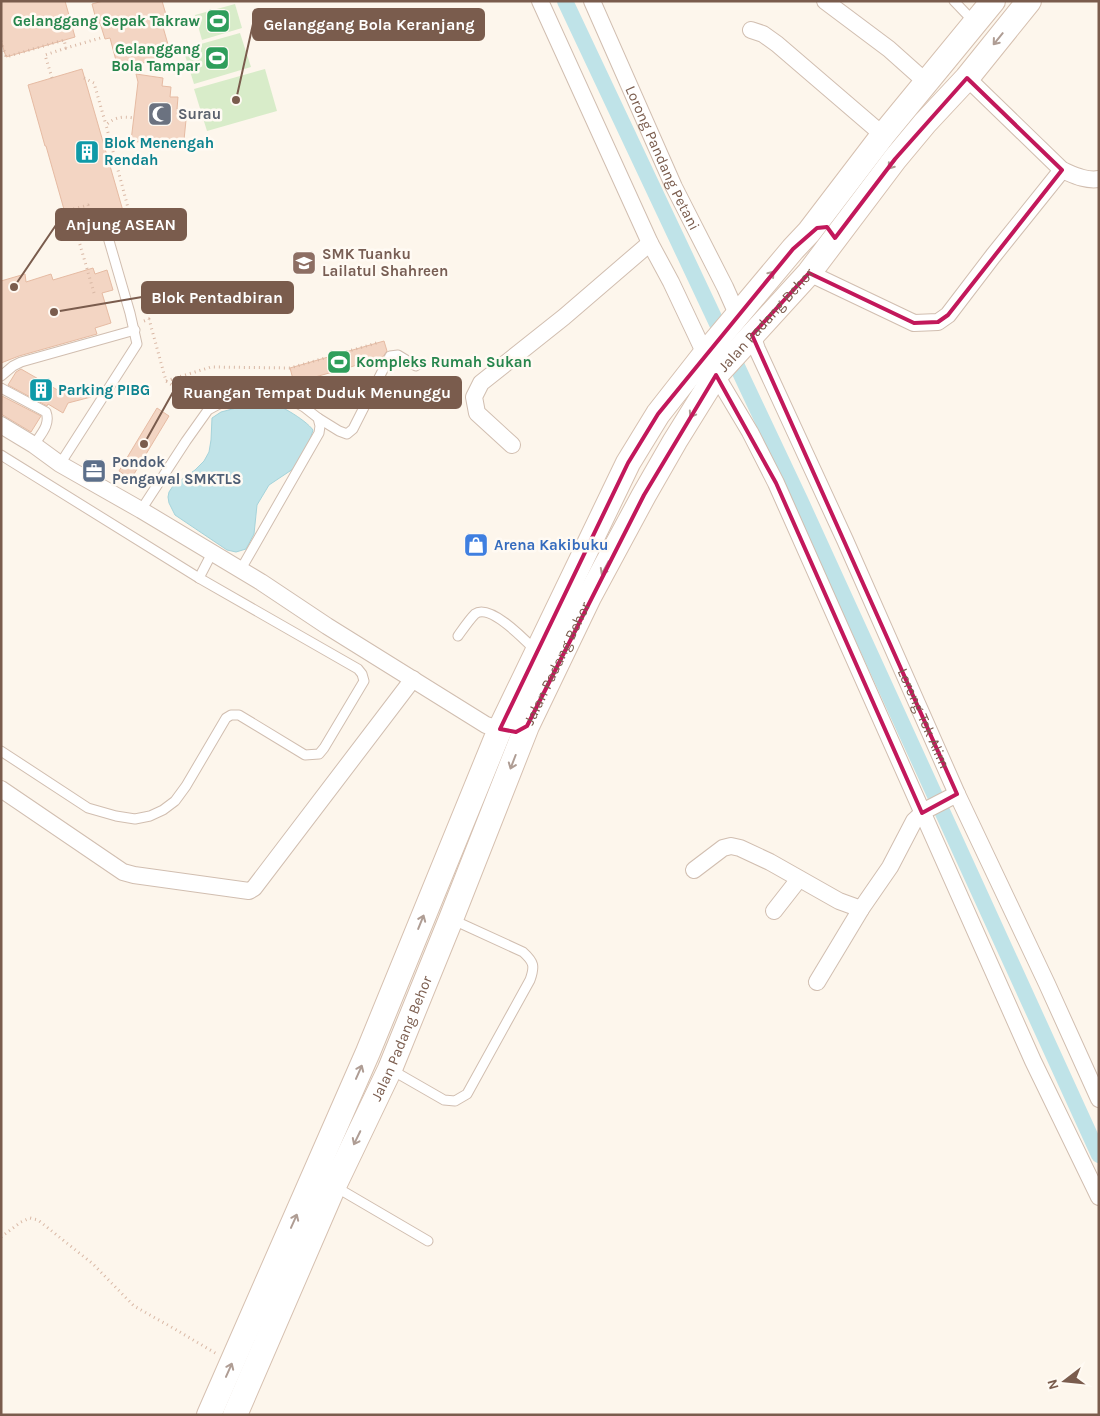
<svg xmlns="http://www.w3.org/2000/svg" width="1100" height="1416" font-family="Karla,sans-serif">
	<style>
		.green { fill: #d8ecc9 }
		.water { fill: #bfe3e8; stroke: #a5d3da }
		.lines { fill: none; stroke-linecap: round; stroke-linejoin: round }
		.canal { stroke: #bfe3e8; stroke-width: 16 }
		.building { fill: #f3d5c3; stroke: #e6bba3 }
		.lane-casing { stroke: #d1beb0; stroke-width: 11 }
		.street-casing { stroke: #d1beb0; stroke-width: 18 }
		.secondary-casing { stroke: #d6c0b0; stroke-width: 26 }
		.path { stroke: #d9b8a5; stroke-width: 3; stroke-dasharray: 1 4; stroke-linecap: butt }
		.lane { stroke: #fff; stroke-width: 9 }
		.street { stroke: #fff; stroke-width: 16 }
		.secondary { stroke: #fff; stroke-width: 24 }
		.oneway { stroke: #af9d94 }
		.marked { fill: none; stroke: #c2185b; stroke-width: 4; stroke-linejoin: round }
		.labels { text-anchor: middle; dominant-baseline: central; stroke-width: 5; stroke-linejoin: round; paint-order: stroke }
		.leisure-label { font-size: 15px; font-weight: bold; fill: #27864d; stroke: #fffaf3; text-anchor: end }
		.worship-label { font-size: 15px; font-weight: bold; fill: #5b616d; stroke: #fffaf3; text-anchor: start }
		.culture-label { font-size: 15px; font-weight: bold; fill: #0d838f; stroke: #fffaf3; text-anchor: start }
		.street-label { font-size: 15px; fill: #7a5c4d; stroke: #fffaf3 }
		.education-label { font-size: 15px; font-weight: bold; fill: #785e54; stroke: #fffaf3; text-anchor: start }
		.service-label { font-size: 15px; font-weight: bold; fill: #4e5e75; stroke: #fffaf3; text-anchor: start }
		.shop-label { font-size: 15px; font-weight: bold; fill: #366cbe; stroke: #fffaf3; text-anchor: start }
		.leader { fill: none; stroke: #7a5c4d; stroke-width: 2 }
		.callout-dot { fill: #7a5c4d; stroke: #fffaf3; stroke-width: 2 }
		.callout { fill: #7a5c4d; stroke: #7a5c4d; stroke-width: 2 }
		.callout-label { font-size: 16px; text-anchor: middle; font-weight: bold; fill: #fff }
	</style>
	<rect width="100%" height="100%" fill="#fdf6ec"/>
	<g class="green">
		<path d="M 235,4 L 242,28 L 202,40 L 195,15 Z"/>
		<path d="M 240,33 L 251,67 L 194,84 L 183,49 Z"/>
		<path d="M 265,69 L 277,111 L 207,131 L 194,89 Z"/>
	</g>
	<path class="water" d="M 263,401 C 275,401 306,420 313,430 L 308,446 L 296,467 L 269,485 L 257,505 L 254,534 L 246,549 L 236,552 L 227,550 L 175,515 L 169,503 L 168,497 L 169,492 L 173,486 L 195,470 L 204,461 L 209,452 L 211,440 L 212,418 L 221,412 Z"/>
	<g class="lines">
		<path class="canal" d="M 565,1 L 801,502 L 1099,1155"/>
	</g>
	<g class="building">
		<path d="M 1,1 L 65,1 L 75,37 L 6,57 L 1,41 Z"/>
		<path d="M 103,1 L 162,1 L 169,25 L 163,27 L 171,55 L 133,66 L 133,64 L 118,68 L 110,38 L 105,39 L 100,23 L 97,23 L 92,4 Z"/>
		<path d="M 82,69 L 123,211 L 69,227 L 46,146 L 45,146 L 28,85 Z"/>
		<path d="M 136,74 L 163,78 L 162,86 L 171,87 L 170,97 L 178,97 L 177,109 L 187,110 L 184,140 L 173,139 L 172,143 L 166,142 L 166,145 L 131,141 L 138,82 Z"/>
		<path d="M 93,268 L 95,274 L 107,270 L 113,290 L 102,293 L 111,323 L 95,328 L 97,334 L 19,356 L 1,363 L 1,281 L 25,274 L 26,282 L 51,274 L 53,280 Z"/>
		<path d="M 384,341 L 387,351 L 382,358 L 294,383 L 290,368 Z"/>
		<path d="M 21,369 L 61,392 L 88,385 L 91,397 L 68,403 L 63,413 L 48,404 L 47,406 L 8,385 L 16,372 Z"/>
		<path d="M 2,396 L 41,416 L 31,432 L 1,414 Z"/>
		<path d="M 157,408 L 169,416 L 131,479 L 119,471 Z"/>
	</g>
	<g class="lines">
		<defs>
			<g id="lane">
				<path d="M 954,1 L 975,23"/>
				<path d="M 1,376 L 13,366 L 21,362 L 135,330"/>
				<path d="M 1,388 L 46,412 C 51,425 40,435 34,445"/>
				<path d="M 318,418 L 339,431 L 347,434 L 353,429 L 390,356 L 398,355 L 416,366"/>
				<path d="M 1,455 L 199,578 L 358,669 L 362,674 L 364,681 L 324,748 L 319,754 L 305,755 L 239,715 L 231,715 L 226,718 L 186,786 L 175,801 L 163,810 L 150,816 L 135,819 L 116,816 L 88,808 L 1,751"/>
				<path d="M 60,464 L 137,344 L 130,313 L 105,227"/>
				<path d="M 141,510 L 186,441 L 208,410 L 232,397 L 255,391 L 277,392 L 304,407 L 318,418 L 320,426 L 319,433 L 241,569"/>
				<path d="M 199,578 L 212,553"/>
				<path d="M 458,636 C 463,629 469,620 475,614 C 490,603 526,641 536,651"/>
				<path d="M 390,1069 L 444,1100 L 455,1101 L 467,1094 L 530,980 C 535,966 534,962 523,952 L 451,919"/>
				<path d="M 334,1186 L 428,1241"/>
			</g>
			<g id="street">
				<path d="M 540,1 L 650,243 L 671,282 L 705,354"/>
				<path id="s1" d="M 592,1 L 674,187 L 725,287 L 737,314"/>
				<path d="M 825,1 L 889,49 L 926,82"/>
				<path d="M 751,30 L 763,34 L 777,44 L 883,135"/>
				<path d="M 967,78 L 1062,170 C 1074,175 1085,181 1099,179"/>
				<path d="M 809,273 L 914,323 L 938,322 L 948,315 L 993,256 L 1062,170"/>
				<path id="s2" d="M 752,335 L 757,349 L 845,540 L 957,794 L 1047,984 L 1099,1099"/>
				<path d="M 716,375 L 750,432 L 776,483 L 1033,1061 L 1099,1197"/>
				<path d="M 1,425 L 34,445 L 60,464 L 141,510 L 261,582 L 327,626 L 486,725 L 500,729"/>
				<path d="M 512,445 L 477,413 L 474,397 L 481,383 L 564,317 L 650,243"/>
				<path d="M 1,789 L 123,872 L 134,875 L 249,891 L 254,888 L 413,679"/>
				<path d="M 694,870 L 723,848 L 731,846 L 740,848 L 770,862 L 839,901 L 861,909 L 890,867 L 914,821 L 926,810 L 957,794"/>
				<path d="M 774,911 L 799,879"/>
				<path d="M 817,982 L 861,909"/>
			</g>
			<g id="secondary">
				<path d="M 209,1415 L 368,1052 L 500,729 L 628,463 L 658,414 L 705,354 L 793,249 L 809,232 L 883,135 L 993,1"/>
				<path id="s3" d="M 235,1415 L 334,1186 L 390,1069 L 451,919 L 527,726 L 589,597 L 644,495 L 675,441 L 716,375 L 809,273 L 895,159 L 925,123 L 967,78 L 1029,1"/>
			</g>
		</defs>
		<use href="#lane" class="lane-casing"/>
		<use href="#street" class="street-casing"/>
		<use href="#secondary" class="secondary-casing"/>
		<g class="path">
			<path d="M 1,41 L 6,57 L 64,40 L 66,48 L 104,37"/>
			<path d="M 52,78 L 45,55 L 66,48"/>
			<path d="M 84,78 L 94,83 L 106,125"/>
			<path d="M 116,224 L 131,219 L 106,125 C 115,117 122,116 134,118"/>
			<path d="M 94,293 L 70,210 L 88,205 L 94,223"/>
			<path d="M 144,321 L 149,319 L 166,381 L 199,402"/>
			<path d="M 166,381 L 211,367 L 290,368 L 380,342"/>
			<path d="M 1,1237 L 21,1222 L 30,1218 L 38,1220 L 93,1264 L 134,1306 L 173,1328 L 217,1354"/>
		</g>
		<use href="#lane" class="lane"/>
		<use href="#street" class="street"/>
		<use href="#secondary" class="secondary"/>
	</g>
	<defs><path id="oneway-shaft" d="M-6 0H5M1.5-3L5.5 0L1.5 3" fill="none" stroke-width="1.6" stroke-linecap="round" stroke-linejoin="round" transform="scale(1.25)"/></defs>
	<g class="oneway">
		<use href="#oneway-shaft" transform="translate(998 39) rotate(129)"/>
		<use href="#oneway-shaft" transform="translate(893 163) rotate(128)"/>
		<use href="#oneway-shaft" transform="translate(769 277) rotate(-50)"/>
		<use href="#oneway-shaft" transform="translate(694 411) rotate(122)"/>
		<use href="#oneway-shaft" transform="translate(605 568) rotate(118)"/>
		<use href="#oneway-shaft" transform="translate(513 762) rotate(111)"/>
		<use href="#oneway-shaft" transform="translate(421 922) rotate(-68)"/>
		<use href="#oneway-shaft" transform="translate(359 1072) rotate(-66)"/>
		<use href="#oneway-shaft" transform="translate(357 1138) rotate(116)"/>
		<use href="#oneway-shaft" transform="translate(294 1221) rotate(-66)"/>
		<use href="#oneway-shaft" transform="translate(229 1370) rotate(-66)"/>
	</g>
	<path class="marked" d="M 967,78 L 1062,170 L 948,315 L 938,322 L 914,323 L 809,273 L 752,335 L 957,794 L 922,813 L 776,483 L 716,375 L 644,495 L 527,726 L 516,732 L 500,729 L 628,463 L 658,414 L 793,249 L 817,228 L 827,227 L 835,238 L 895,159 Z"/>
	<defs>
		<symbol id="stadium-square" viewBox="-11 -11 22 22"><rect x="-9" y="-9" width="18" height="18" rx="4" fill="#2e9e5b" stroke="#fffaf3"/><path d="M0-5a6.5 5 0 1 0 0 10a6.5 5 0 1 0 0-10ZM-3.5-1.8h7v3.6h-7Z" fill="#fff"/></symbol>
		<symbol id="mosque-square" viewBox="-11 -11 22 22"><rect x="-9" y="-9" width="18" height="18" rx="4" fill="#6b7280" stroke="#fffaf3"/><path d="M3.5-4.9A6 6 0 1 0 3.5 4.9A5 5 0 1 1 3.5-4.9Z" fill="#fff"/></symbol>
		<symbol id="building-square" viewBox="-11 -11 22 22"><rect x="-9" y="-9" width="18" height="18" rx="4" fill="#0f9aa8" stroke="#fffaf3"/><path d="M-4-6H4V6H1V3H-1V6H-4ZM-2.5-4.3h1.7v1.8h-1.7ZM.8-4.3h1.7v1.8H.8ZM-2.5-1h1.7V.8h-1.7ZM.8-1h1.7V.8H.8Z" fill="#fff"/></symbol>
		<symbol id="school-square" viewBox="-11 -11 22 22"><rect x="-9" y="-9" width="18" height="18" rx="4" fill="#8d6e63" stroke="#fffaf3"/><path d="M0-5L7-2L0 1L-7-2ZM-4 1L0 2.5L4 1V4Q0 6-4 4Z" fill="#fff"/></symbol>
		<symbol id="office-square" viewBox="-11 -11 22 22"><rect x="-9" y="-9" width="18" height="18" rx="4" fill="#5c6f8a" stroke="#fffaf3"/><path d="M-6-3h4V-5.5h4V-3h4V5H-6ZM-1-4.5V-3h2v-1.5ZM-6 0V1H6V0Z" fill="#fff"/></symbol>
		<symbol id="shop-square" viewBox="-11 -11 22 22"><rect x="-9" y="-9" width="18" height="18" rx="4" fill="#3f7fe0" stroke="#fffaf3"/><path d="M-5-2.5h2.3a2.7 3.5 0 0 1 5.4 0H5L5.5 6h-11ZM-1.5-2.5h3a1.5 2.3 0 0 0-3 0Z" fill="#fff"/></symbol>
	</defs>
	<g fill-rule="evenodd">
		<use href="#stadium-square" x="204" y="7" width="28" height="28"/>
		<use href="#stadium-square" x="203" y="44" width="28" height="28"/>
		<use href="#mosque-square" x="146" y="100" width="28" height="28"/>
		<use href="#building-square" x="73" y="138" width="28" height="28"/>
		<use href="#school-square" x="290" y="249" width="28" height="28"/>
		<use href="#stadium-square" x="325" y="348" width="28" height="28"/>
		<use href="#building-square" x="27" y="376" width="28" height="28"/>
		<use href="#office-square" x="80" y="457" width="28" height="28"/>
		<use href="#shop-square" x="462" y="531" width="28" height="28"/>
	</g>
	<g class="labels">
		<g class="leisure-label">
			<text x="200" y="21">Gelanggang Sepak Takraw</text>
			<text x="200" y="49">Gelanggang<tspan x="200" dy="17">Bola Tampar</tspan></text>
			<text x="356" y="362" text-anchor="start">Kompleks Rumah Sukan</text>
		</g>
		<g class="worship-label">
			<text x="178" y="114">Surau</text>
		</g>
		<g class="culture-label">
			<text x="104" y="143">Blok Menengah<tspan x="104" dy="17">Rendah</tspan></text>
			<text x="58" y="390">Parking PIBG</text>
		</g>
		<g class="street-label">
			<text stroke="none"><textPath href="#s1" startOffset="172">Lorong Pandang Petani</textPath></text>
			<text stroke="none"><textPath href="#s3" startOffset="1222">Jalan Padang Behor</textPath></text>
			<text stroke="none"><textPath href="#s3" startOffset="818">Jalan Padang Behor</textPath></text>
			<text stroke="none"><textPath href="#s2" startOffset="420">Lorong Tok Alim</textPath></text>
			<text stroke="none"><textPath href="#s3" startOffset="412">Jalan Padang Behor</textPath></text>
		</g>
		<g class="education-label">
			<text x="322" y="254">SMK Tuanku<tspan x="322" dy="17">Lailatul Shahreen</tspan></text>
		</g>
		<g class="service-label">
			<text x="112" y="462">Pondok<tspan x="112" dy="17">Pengawal SMKTLS</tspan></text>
		</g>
		<g class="shop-label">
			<text x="494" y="545">Arena Kakibuku</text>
		</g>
	</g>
	<path class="leader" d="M236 100L253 24M14 287L56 225M54 312L142 297M144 444L173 392"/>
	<g class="callout-dot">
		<circle cx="236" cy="100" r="5"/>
		<circle cx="14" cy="287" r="5"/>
		<circle cx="54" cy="312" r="5"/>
		<circle cx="144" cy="444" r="5"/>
	</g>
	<g class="callout">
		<rect x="253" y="9" width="231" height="31" rx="5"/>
		<rect x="56" y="209" width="130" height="31" rx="5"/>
		<rect x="142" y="282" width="151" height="31" rx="5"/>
		<rect x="173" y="377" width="288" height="31" rx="5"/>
	</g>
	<g class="callout-label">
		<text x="369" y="30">Gelanggang Bola Keranjang</text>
		<text x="121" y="230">Anjung ASEAN</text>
		<text x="217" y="303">Blok Pentadbiran</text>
		<text x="317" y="398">Ruangan Tempat Duduk Menunggu</text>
	</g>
	<rect width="1100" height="1416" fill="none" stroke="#7a5c4d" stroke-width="5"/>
	<g transform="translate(1065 1381) rotate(254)" stroke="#fffaf3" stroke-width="4" paint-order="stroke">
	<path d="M0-4L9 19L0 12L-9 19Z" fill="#7a5c4d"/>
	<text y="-8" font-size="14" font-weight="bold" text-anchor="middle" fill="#7a5c4d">N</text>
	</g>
</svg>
